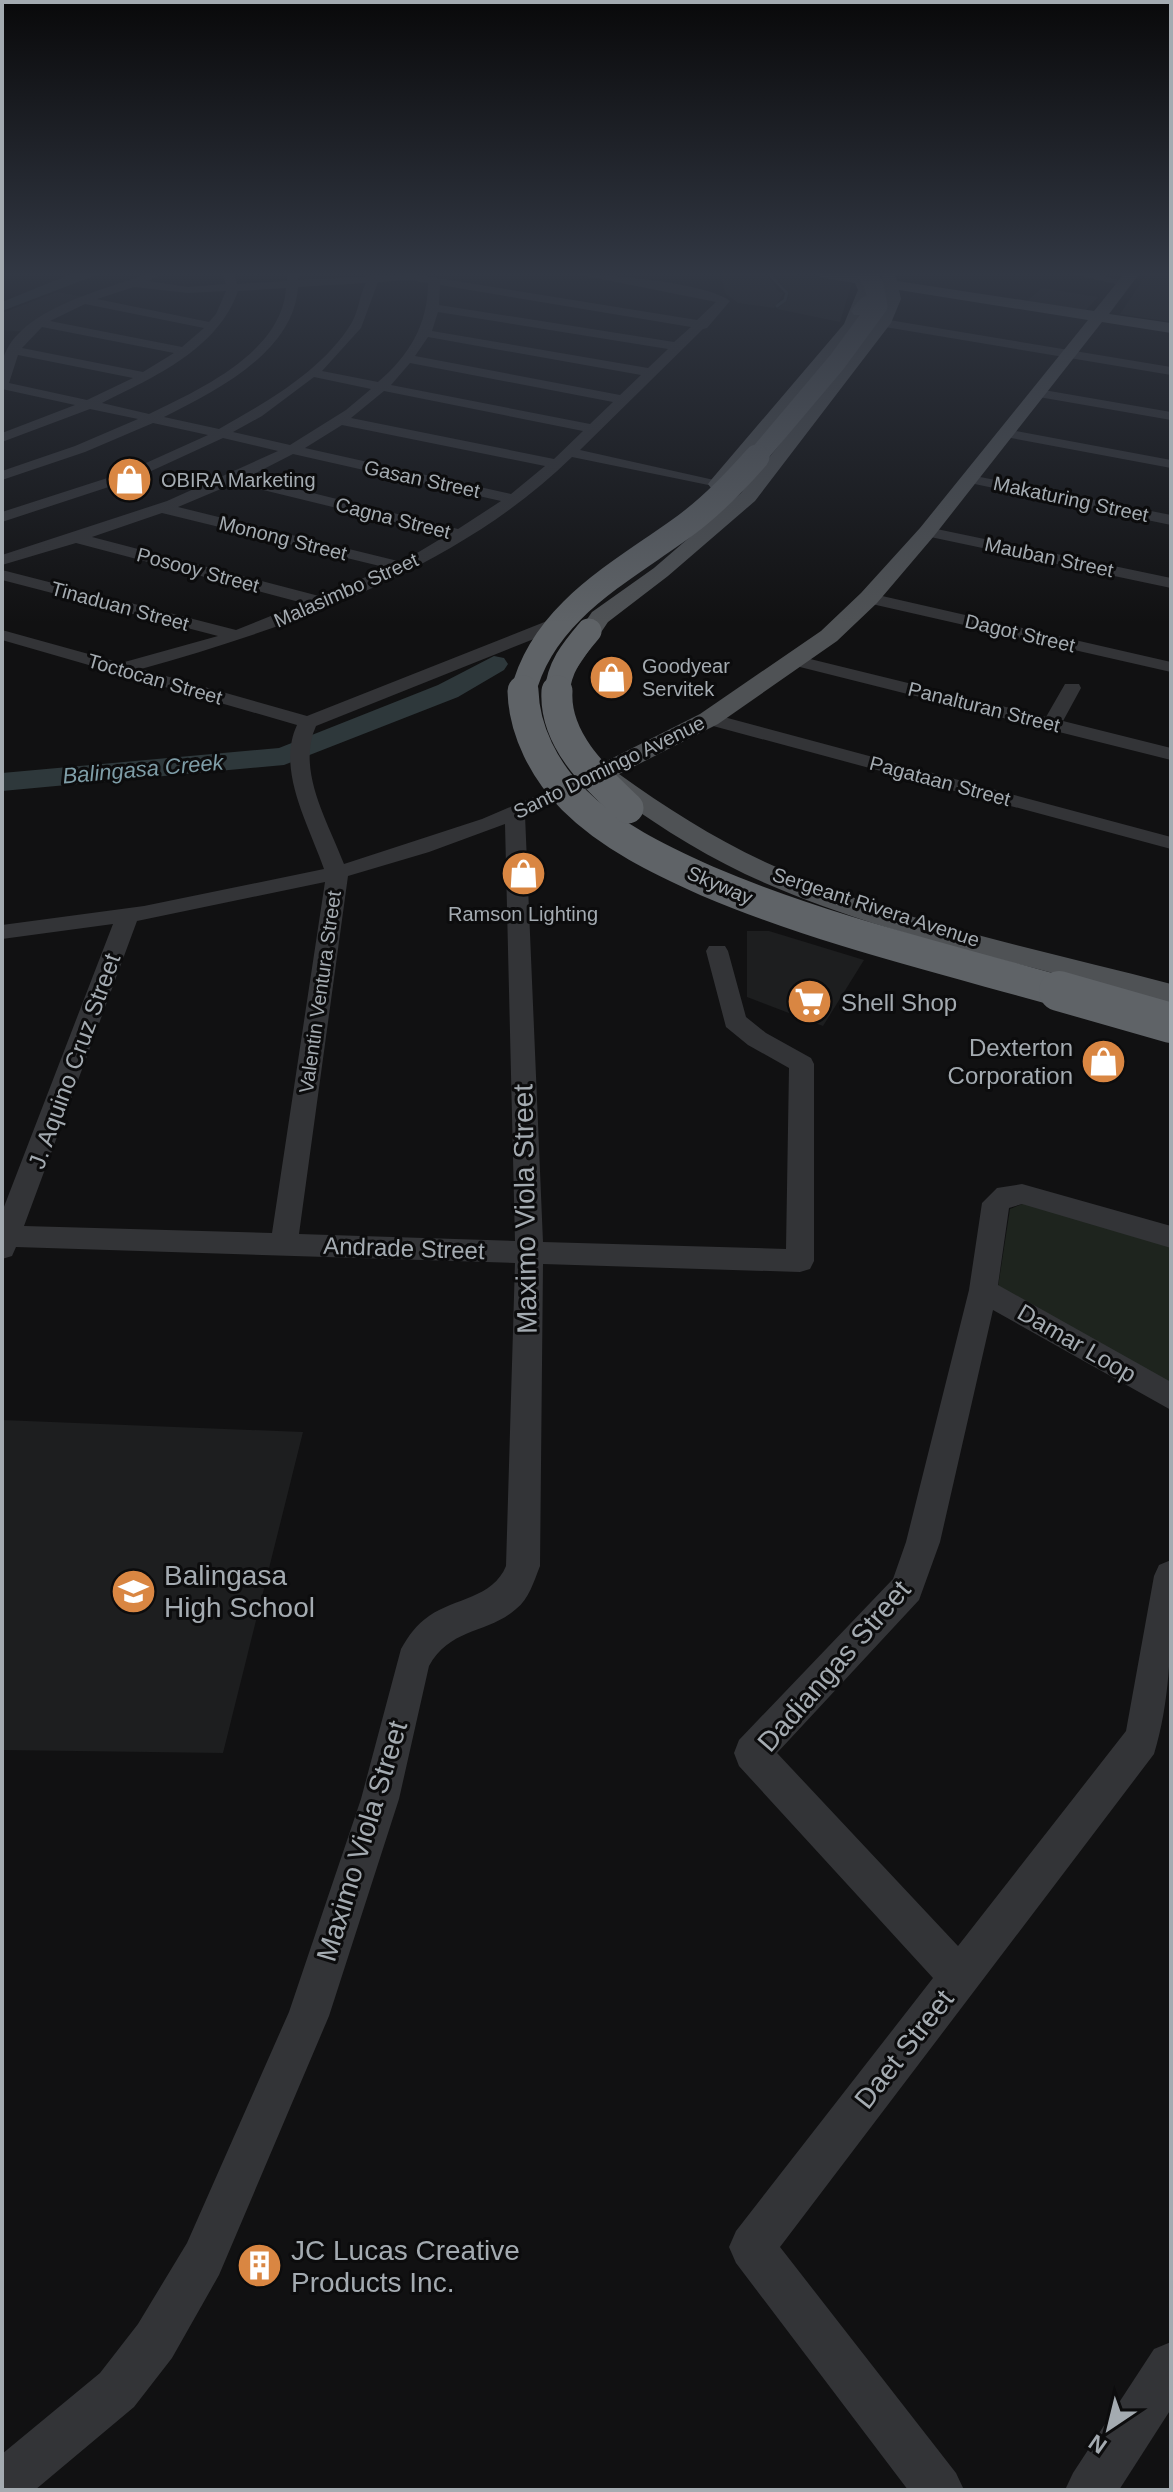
<svg xmlns="http://www.w3.org/2000/svg" width="1173" height="2492" font-family="Arial,sans-serif">
	<style>
		.built { fill: #1d1e1f }
		.green { fill: #1e241e }
		.water { fill: #2e383b }
		.lines { fill: none; stroke-linecap: round; stroke-linejoin: round }
		.stream { stroke: #2e383b; stroke-width: 3 }
		.river { fill: #2e383b; fill-rule: evenodd }
		.minor { fill: #333437; fill-rule: evenodd }
		.major { fill: #4f5255; fill-rule: evenodd }
		.highway { fill: #5f6367; fill-rule: evenodd }
		.highway-bridge-far3 { stroke: #5f6367; stroke-width: 19 }
		.highway-bridge-far2 { stroke: #5f6367; stroke-width: 25 }
		.highway-bridge-far1 { stroke: #5f6367; stroke-width: 31 }
		.highway-bridge { stroke: #5f6367; stroke-width: 40 }
		.labels { text-anchor: middle; dominant-baseline: central; stroke-width: 6; stroke-linejoin: round; paint-order: stroke }
		.far-street-label { font-size: 20px; fill: #a4abb1; stroke: #0c0c0d }
		.far-poi-label { font-size: 20px; fill: #a4abb1; stroke: #0c0c0d; text-anchor: start }
		.far-water-label { font-size: 22px; font-style: italic; fill: #7f9ea8; stroke: #0c0c0d }
		.poi-label { font-size: 24px; fill: #a4abb1; stroke: #0c0c0d; text-anchor: start }
		.street-label { font-size: 24px; fill: #a4abb1; stroke: #0c0c0d }
		.near-street-label { font-size: 28px; fill: #a4abb1; stroke: #0c0c0d }
		.near-poi-label { font-size: 28px; fill: #a4abb1; stroke: #0c0c0d; text-anchor: start }
	</style>
	<rect width="100%" height="100%" fill="#111112"/>
	<g class="built">
		<path d="M 721,274 L 766,274 L 779,292 L 784,293 L 774,308 L 738,303 L 725,293 Z"/>
		<path d="M 773,274 L 796,274 L 852,283 L 840,322 L 777,309 L 788,299 L 789,293 Z"/>
		<path d="M 1147,274 L 1171,274 L 1171,322 L 1120,314 Z"/>
		<path d="M 1042,288 L 1098,297 L 1086,310 L 1027,301 Z"/>
		<path d="M 57,292 L 85,297 L 30,332 L 2,330 L 2,313 Z"/>
		<path d="M 747,931 L 769,931 L 864,960 L 823,1026 L 747,997 Z"/>
		<path d="M 2,1420 L 303,1432 L 223,1753 L 2,1750 Z"/>
	</g>
	<path class="green" d="M 1025,1203 L 1171,1244 L 1171,1383 L 998,1287 L 1010,1209 Z"/>
	<path class="water" d="M 71,274 L 99,274 L 2,311 L 2,302 Z"/>
	<g class="lines">
		<path class="stream" d="M 769,274 L 787,293 L 785,300 L 777,306"/>
		<path class="river" d="M 494,656 L 504,658 L 508,664 L 504,670 L 458,697 L 284,765 L 2,791 L 2,773 L 279,748 L 438,685 Z"/>
		<g class="minor">
			<path d="M 147,274 L 158,276 L 148,281 L 188,287 L 226,284 L 222,274 L 234,274 L 237,284 L 287,281 L 287,274 L 299,274 L 298,280 L 413,274 L 697,320 L 716,302 L 576,274 C 607,274 708,283 730,301 L 707,328 L 703,329 L 580,450 L 723,482 L 723,488 L 572,457 C 459,568 291,627 141,669 L 307,716 L 547,621 L 559,621 L 562,625 L 559,629 L 316,726 C 296,770 328,822 344,864 L 482,819 L 548,791 L 562,791 L 565,795 L 562,799 L 525,815 L 543,1242 L 786,1249 L 789,1068 L 748,1045 L 726,1027 L 706,951 L 709,946 L 725,946 L 728,951 L 746,1017 L 766,1033 L 811,1058 L 814,1064 L 814,1261 L 810,1269 L 800,1272 L 543,1264 L 540,1566 C 534,1581 529,1599 516,1609 C 488,1634 451,1627 429,1666 L 399,1799 L 329,2016 L 219,2275 L 172,2358 L 134,2407 L 35,2490 L 2,2490 L 2,2454 L 100,2373 L 138,2324 L 187,2243 L 289,2012 L 361,1799 L 401,1649 C 409,1635 416,1625 429,1616 C 455,1598 493,1598 506,1566 L 515,1263 L 16,1247 L 12,1256 L 2,1259 L 2,1212 L 113,924 L 2,939 L 2,925 L 144,906 L 324,869 C 309,825 276,770 297,725 L 2,640 L 2,630 L 121,663 L 218,636 L 2,580 L 2,570 L 236,630 L 303,603 L 76,543 L 2,565 L 2,555 L 167,501 L 278,451 L 223,438 L 136,478 L 2,522 L 2,512 L 126,472 L 208,435 L 153,423 L 85,452 L 2,480 L 2,471 L 75,446 L 138,419 L 90,409 L 2,442 L 2,433 L 75,405 L 2,389 C 2,381 1,372 2,364 C 12,310 104,290 147,274 ZM 410,280 L 428,283 C 428,324 409,356 378,382 L 322,371 L 361,328 L 378,282 ZM 366,283 C 359,296 359,311 351,324 C 322,371 265,403 219,429 L 164,417 C 216,391 294,352 298,287 ZM 440,285 L 691,327 L 674,342 L 439,305 ZM 134,287 L 188,293 L 226,291 L 216,314 L 209,322 L 97,299 ZM 286,288 C 282,352 201,389 149,414 L 102,403 C 154,377 218,349 238,291 ZM 85,304 L 204,328 L 182,347 L 50,321 ZM 438,312 L 668,349 L 648,368 L 432,331 ZM 42,327 L 174,353 L 143,372 L 22,348 ZM 428,337 L 641,375 L 620,395 L 415,356 ZM 18,355 L 133,378 L 87,400 L 9,383 ZM 410,363 L 613,402 L 590,424 L 391,385 ZM 314,377 L 371,389 L 346,410 L 290,445 L 233,432 L 262,416 ZM 384,391 L 583,431 L 554,459 L 351,418 ZM 342,425 L 545,466 L 511,494 L 305,448 ZM 293,454 L 501,501 L 458,529 L 248,477 ZM 235,483 L 447,535 L 402,562 L 178,507 ZM 162,513 L 388,568 L 319,596 L 92,537 ZM 505,824 L 515,1241 L 299,1234 L 348,876 L 429,852 ZM 325,882 L 272,1233 L 24,1226 L 137,921 Z"/>
			<path d="M 1073,274 L 1097,274 L 1130,283 L 1124,286 Z"/>
			<path d="M 883,319 L 1171,367 L 1171,375 L 879,326 L 879,320 Z"/>
			<path d="M 1038,389 L 1171,412 L 1171,420 L 1033,396 L 1033,390 Z"/>
			<path d="M 1005,429 L 1171,460 L 1171,468 L 1000,436 L 1000,430 Z"/>
			<path d="M 970,475 L 1171,515 L 1171,525 L 965,482 L 965,476 Z"/>
			<path d="M 927,527 L 1171,578 L 1171,588 L 921,535 L 921,529 Z"/>
			<path d="M 869,593 L 1171,662 L 1171,672 L 863,602 L 861,598 Z"/>
			<path d="M 798,656 L 1046,717 L 1065,684 L 1079,684 L 1081,688 L 1063,721 L 1171,748 L 1171,760 L 792,665 L 789,661 L 792,657 Z"/>
			<path d="M 709,713 L 1171,837 L 1171,849 L 702,723 L 700,719 L 702,715 Z"/>
			<path d="M 1022,1184 L 1171,1226 L 1171,1248 L 1022,1204 L 1009,1208 L 998,1285 L 1171,1382 L 1171,1410 L 993,1310 L 940,1542 L 919,1600 L 777,1753 L 958,1946 L 1126,1731 L 1154,1576 L 1159,1565 L 1171,1560 C 1171,1624 1173,1693 1154,1754 L 780,2247 L 956,2473 L 964,2490 L 908,2490 L 736,2263 L 729,2247 L 736,2231 L 933,1978 L 739,1766 L 734,1753 L 739,1740 L 893,1579 L 906,1542 L 969,1290 L 982,1203 L 997,1188 Z"/>
			<path d="M 1171,2342 L 1171,2409 L 1119,2490 L 1065,2490 L 1073,2473 L 1154,2349 Z"/>
		</g>
		<path class="major" d="M 815,274 L 865,274 L 882,279 L 881,274 L 895,274 L 897,281 L 1094,311 L 1124,274 L 1139,274 L 1109,314 L 1171,323 L 1171,333 L 1102,322 L 934,536 L 877,603 L 837,641 L 718,724 L 619,774 C 665,807 713,838 765,862 C 892,921 1036,948 1171,984 L 1171,1004 C 1034,966 873,934 745,874 C 693,849 646,818 600,784 L 584,790 L 575,787 L 571,782 L 575,777 L 700,714 L 821,631 L 861,593 L 920,528 L 1088,320 L 899,290 L 901,299 L 891,323 L 755,501 L 668,576 L 608,622 L 577,668 L 561,668 L 557,663 L 592,612 L 654,568 L 741,493 L 876,322 L 885,299 L 883,288 L 871,286 L 872,290 L 857,328 L 725,488 L 711,488 L 708,484 L 711,480 L 844,324 L 858,290 L 855,283 L 822,278 Z"/>
		<path class="highway" d="M 869,295 L 875,296 L 878,300 L 866,315 L 854,315 L 851,311 C 856,304 860,297 869,295 Z"/>
		<path class="highway-bridge-far3" d="M 755,459 L 837,362 L 878,306 L 874,285 L 867,274"/>
		<g class="highway-bridge-far2">
			<path d="M 523,693 C 543,611 622,572 686,525 C 713,505 735,482 757,457"/>
			<path d="M 557,693 C 559,667 572,651 589,631"/>
		</g>
		<g class="highway-bridge-far1">
			<path d="M 523,691 C 524,731 545,771 573,799 C 610,836 660,860 707,881 C 822,930 946,959 1066,993"/>
			<path d="M 557,691 C 554,740 596,778 628,808"/>
		</g>
		<path class="highway-bridge" d="M 1059,991 L 1171,1023"/>
	</g>
	<linearGradient id="sky" x2="0" y2="1"><stop stop-color="#09090a"/><stop offset="0.44" stop-color="#323844"/><stop offset="1" stop-color="#323844" stop-opacity="0"/></linearGradient>
	<rect width="1173" height="623" fill="url(#sky)"/>
	<defs>
		<symbol id="shop-disc" viewBox="-11 -11 22 22"><circle r="9.5" fill="#d98642" stroke="#0c0c0d"/><path d="M-5-2.5h2.3a2.7 3.5 0 0 1 5.4 0H5L5.5 6h-11ZM-1.5-2.5h3a1.5 2.3 0 0 0-3 0Z" fill="#fff"/></symbol>
		<symbol id="supermarket-disc" viewBox="-11 -11 22 22"><circle r="9.5" fill="#d98642" stroke="#0c0c0d"/><path d="M-6-5.5h2.5l.6 2H6L4.5 2H-2.5L-4.4-4H-6ZM-1.5 3.2a1.3 1.3 0 1 0 .1 0ZM3 3.2a1.3 1.3 0 1 0 .1 0Z" fill="#fff"/></symbol>
		<symbol id="school-disc" viewBox="-11 -11 22 22"><circle r="9.5" fill="#d98642" stroke="#0c0c0d"/><path d="M0-5L7-2L0 1L-7-2ZM-4 1L0 2.5L4 1V4Q0 6-4 4Z" fill="#fff"/></symbol>
		<symbol id="building-disc" viewBox="-11 -11 22 22"><circle r="9.5" fill="#d98642" stroke="#0c0c0d"/><path d="M-4-6H4V6H1V3H-1V6H-4ZM-2.5-4.3h1.7v1.8h-1.7ZM.8-4.3h1.7v1.8H.8ZM-2.5-1h1.7V.8h-1.7ZM.8-1h1.7V.8H.8Z" fill="#fff"/></symbol>
	</defs>
	<g fill-rule="evenodd">
		<use href="#shop-disc" x="104" y="454" width="51" height="51"/>
		<use href="#shop-disc" x="586" y="652" width="51" height="51"/>
		<use href="#shop-disc" x="498" y="848" width="51" height="51"/>
		<use href="#supermarket-disc" x="784" y="976" width="51" height="51"/>
		<use href="#shop-disc" x="1078" y="1036" width="51" height="51"/>
		<use href="#school-disc" x="108" y="1566" width="51" height="51"/>
		<use href="#building-disc" x="234" y="2240" width="51" height="51"/>
	</g>
	<g class="labels">
		<g class="far-street-label">
			<text transform="translate(422 479) rotate(12)">Gasan Street</text>
			<text transform="translate(1071 499) rotate(12)">Makaturing Street</text>
			<text transform="translate(393 518) rotate(14)">Cagna Street</text>
			<text transform="translate(283 538) rotate(14)">Monong Street</text>
			<text transform="translate(1049 557) rotate(12)">Mauban Street</text>
			<text transform="translate(198 570) rotate(15)">Posooy Street</text>
			<text transform="translate(346 590) rotate(-24)">Malasimbo Street</text>
			<text transform="translate(120 606) rotate(15)">Tinaduan Street</text>
			<text transform="translate(1020 633) rotate(13)">Dagot Street</text>
			<text transform="translate(155 679) rotate(16)">Toctocan Street</text>
			<text transform="translate(984 707) rotate(14)">Panalturan Street</text>
			<text transform="translate(609 767) rotate(-26)">Santo Domingo Avenue</text>
			<text transform="translate(940 781) rotate(15)">Pagataan Street</text>
			<text transform="translate(720 885) rotate(23)">Skyway</text>
			<text transform="translate(876 907) rotate(18)">Sergeant Rivera Avenue</text>
			<text transform="translate(320 992) rotate(-82)">Valentin Ventura Street</text>
		</g>
		<g class="far-poi-label">
			<text x="161" y="480">OBIRA Marketing</text>
			<text x="642" y="666">Goodyear<tspan x="642" dy="23">Servitek</tspan></text>
			<text x="523" y="914" text-anchor="middle">Ramson Lighting</text>
		</g>
		<g class="far-water-label">
			<text transform="translate(143 769) rotate(-5)">Balingasa Creek</text>
		</g>
		<g class="poi-label">
			<text x="841" y="1002">Shell Shop</text>
			<text x="1073" y="1047" text-anchor="end">Dexterton<tspan x="1073" dy="28">Corporation</tspan></text>
		</g>
		<g class="street-label">
			<text transform="translate(74 1061) rotate(-70)">J. Aquino Cruz Street</text>
			<text transform="translate(404 1248) rotate(2)">Andrade Street</text>
			<text transform="translate(1077 1343) rotate(30)">Damar Loop</text>
		</g>
		<g class="near-street-label">
			<text transform="translate(525 1209) rotate(-91)">Maximo Viola Street</text>
			<text transform="translate(834 1666) rotate(-49)">Dadiangas Street</text>
			<text transform="translate(362 1841) rotate(-73)">Maximo Viola Street</text>
			<text transform="translate(904 2049) rotate(-52)">Daet Street</text>
		</g>
		<g class="near-poi-label">
			<text x="164" y="1575">Balingasa<tspan x="164" dy="32">High School</tspan></text>
			<text x="291" y="2250">JC Lucas Creative<tspan x="291" dy="32">Products Inc.</tspan></text>
		</g>
	</g>
	<rect width="1173" height="2492" fill="none" stroke="#a4abb1" stroke-width="8"/>
	<g transform="translate(1109 2428) rotate(215)" stroke="#0c0c0d" stroke-width="6" paint-order="stroke">
	<path d="M0-6L14 30L0 20L-14 30Z" fill="#a4abb1"/>
	<text y="-12" font-size="22" font-weight="bold" text-anchor="middle" fill="#a4abb1">N</text>
	</g>
</svg>
